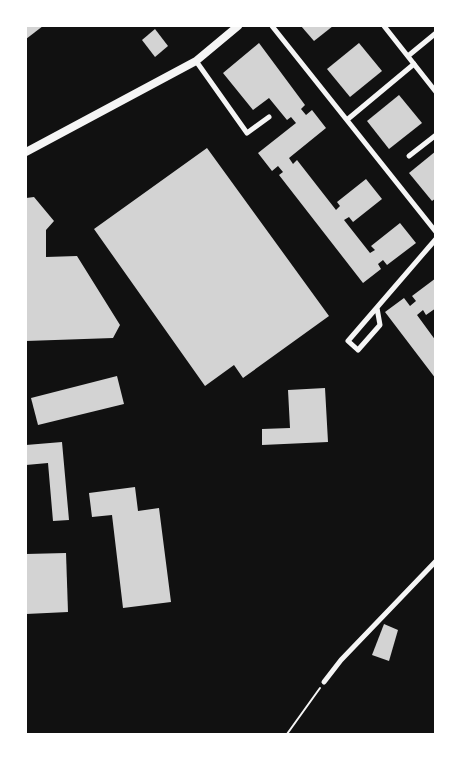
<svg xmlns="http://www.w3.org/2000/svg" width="461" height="760" font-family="'DM Sans',sans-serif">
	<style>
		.building { fill: #d3d3d3 }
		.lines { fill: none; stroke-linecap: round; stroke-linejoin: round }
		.path { stroke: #f5f5f5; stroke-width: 2 }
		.minor { stroke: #f5f5f5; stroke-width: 5 }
		.secondary { stroke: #f5f5f5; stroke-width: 8 }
	</style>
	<rect width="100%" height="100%" fill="#111"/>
	<g class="building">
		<path d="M 26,26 L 43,26 L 26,39 Z"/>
		<path d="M 301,26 L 333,26 L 314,41 Z"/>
		<path d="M 155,29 L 168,46 L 155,57 L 142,40 Z"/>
		<path d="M 259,43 L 305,105 L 301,109 L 306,115 L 312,110 L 326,128 L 289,158 L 293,164 L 297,160 L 336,210 L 340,206 L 337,202 L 366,179 L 382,199 L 353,222 L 349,217 L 344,220 L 370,253 L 375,250 L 371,246 L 400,223 L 416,243 L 387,265 L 383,260 L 378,264 L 381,269 L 363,283 L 279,175 L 283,172 L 278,166 L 272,171 L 258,153 L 296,123 L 291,117 L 287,120 L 269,98 L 253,110 L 223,73 Z"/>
		<path d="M 359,43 L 382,71 L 350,97 L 327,69 Z"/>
		<path d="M 399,95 L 422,123 L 389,149 L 367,121 Z"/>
		<path d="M 207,148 L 329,316 L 243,378 L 234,365 L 205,386 L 94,229 Z"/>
		<path d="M 436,151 L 436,198 L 432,201 L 409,173 Z"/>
		<path d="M 34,197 L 54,221 L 46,230 L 46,257 L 77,256 L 120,325 L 113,338 L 26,341 L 26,198 Z"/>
		<path d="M 436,278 L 436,308 L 426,315 L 423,310 L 417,315 L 436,341 L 436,379 L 385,312 L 404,298 L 410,306 L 416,301 L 412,296 Z"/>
		<path d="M 117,376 L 124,404 L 38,425 L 31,398 Z"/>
		<path d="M 325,388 L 328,442 L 262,445 L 262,429 L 290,428 L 288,390 Z"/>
		<path d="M 62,442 L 69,520 L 53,521 L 48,463 L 26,465 L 26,445 Z"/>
		<path d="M 135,487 L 138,511 L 159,508 L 171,602 L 123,608 L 112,515 L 92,517 L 89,493 Z"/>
		<path d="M 66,553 L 68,612 L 26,614 L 26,554 Z"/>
		<path d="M 384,624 L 398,630 L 389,661 L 372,655 Z"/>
	</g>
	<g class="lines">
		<path class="path" d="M 287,734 L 320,688"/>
		<g class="minor">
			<path d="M 272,26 L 436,232"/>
			<path d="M 384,26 L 436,92"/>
			<path d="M 408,56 L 436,33"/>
			<path d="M 196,61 L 247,133 L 269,117"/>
			<path d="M 348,119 L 414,64"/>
			<path d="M 409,156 L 436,135"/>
			<path d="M 377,308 L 380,325 L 358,350 L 348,341 L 429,247 L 436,239"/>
			<path d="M 324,682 L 341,660 L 436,561"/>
		</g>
		<path class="secondary" d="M 26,152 L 196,61 L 238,26"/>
	</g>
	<rect width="461" height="760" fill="none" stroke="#ffffff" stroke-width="54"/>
</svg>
